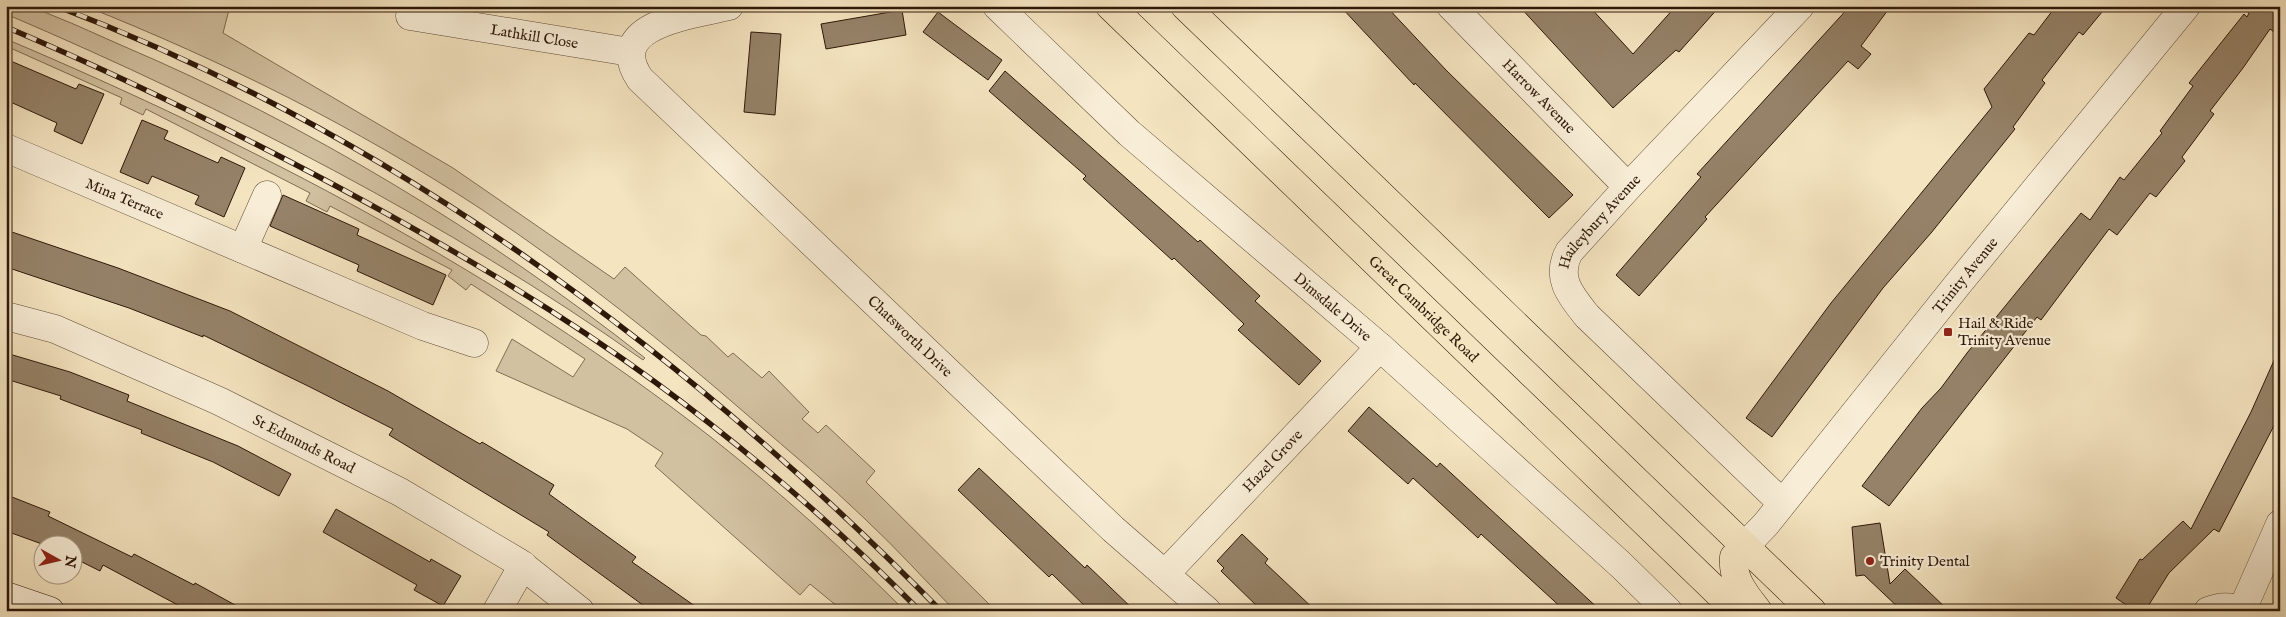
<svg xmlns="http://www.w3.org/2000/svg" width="2286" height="617" font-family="'IM FELL English',serif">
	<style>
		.green { fill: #d2c1a1; stroke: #806c55 }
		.building { fill: #958268; stroke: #2e1809 }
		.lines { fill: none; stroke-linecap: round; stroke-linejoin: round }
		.street-casing { stroke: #604b37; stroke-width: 29 }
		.secondary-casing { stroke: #2e1809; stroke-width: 29 }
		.highway-casing { stroke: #2e1809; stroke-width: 29 }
		.street { stroke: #f8edd6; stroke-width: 28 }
		.secondary { stroke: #f8edd6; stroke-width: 28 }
		.highway { stroke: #f4e4c0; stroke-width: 28 }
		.rail-casing { stroke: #2e1809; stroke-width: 5.5 }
		.rail { stroke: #f8edd6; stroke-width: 4; stroke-dasharray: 11; stroke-linecap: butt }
		.poi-dot { fill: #8f2418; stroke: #f8edd6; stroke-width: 2 }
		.labels { text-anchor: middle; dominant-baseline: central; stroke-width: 4.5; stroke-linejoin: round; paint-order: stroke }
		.street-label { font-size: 15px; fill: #2e1809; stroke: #f8edd6 }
		.poi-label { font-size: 15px; fill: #2e1809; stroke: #f8edd6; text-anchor: start }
	</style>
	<rect width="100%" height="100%" fill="#f4e4c0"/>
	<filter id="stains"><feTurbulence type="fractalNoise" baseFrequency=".004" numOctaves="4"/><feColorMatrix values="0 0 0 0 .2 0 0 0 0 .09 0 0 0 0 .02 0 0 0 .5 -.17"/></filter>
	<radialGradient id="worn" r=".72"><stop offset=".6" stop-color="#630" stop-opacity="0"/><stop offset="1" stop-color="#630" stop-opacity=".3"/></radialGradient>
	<g class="green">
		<path d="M 6,6 C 13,6 22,5 29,6 C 37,8 46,13 54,16 C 77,25 100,36 123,46 C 307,124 488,234 645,358 L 643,360 C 446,221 228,109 6,14 Z"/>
		<path d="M 85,6 L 230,6 L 223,33 L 453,168 L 614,279 L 625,267 L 701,335 L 706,336 L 728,357 L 733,353 L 762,378 L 769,371 L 809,412 L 802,419 L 818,433 L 826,425 L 875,471 L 866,482 L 996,611 L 955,611 C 925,580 896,548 865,519 C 829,484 790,452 752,419 C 666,344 576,272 481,209 C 356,127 223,61 85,6 Z"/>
		<path d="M 6,39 C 252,143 501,273 712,438 C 780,492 844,550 905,611 L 843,611 L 810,584 L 800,595 L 655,466 L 663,453 L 627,429 L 496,371 L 512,339 L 573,377 L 585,359 L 471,284 L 466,290 L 448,276 L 452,270 L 330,206 L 327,212 L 306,201 L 310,193 L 146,109 L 143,115 L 120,104 L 122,98 L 6,46 Z"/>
	</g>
	<g class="building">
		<path d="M 1340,6 L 1386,6 L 1446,70 L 1573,195 L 1549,218 L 1415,83 L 1414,85 Z"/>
		<path d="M 1519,6 L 1589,6 L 1633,54 L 1676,6 L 1720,6 L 1679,52 L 1676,50 L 1613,108 Z"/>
		<path d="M 1850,6 L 1891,6 L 1861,46 L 1871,54 L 1858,69 L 1848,61 L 1705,217 L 1707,219 L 1639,296 L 1616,275 L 1701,177 L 1697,174 Z"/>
		<path d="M 2056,6 L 2107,6 L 2083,35 L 2079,32 L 2042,80 L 2045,83 L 2013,127 L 2015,129 L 1931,233 L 1883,288 L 1772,437 L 1746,418 L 1831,303 L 1992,107 L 1984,89 L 2029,33 L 2034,35 Z"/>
		<path d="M 2240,6 L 2280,6 L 2280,36 L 2270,29 L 2243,68 L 2210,111 L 2214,114 L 2182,157 L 2185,161 L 2156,197 L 2150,193 L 2117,235 L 2109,229 L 2041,320 L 2037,317 L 1889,506 L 1862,486 L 1922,408 L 1941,388 L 1967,353 L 2081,213 L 2090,220 L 2120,177 L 2124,180 L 2162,133 L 2160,131 L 2193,86 L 2189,83 L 2244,14 L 2247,17 L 2249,13 Z"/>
		<path d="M 902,10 L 906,35 L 826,49 L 821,24 Z"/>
		<path d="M 938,12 L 1002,60 L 988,80 L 923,32 Z"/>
		<path d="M 751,32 L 781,34 L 775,115 L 744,112 Z"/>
		<path d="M 6,59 L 76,89 L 79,84 L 104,94 L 82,144 L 54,131 L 57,123 L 6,100 Z"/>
		<path d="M 1005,71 L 1198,242 L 1200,240 L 1260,296 L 1255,301 L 1321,361 L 1299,385 L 1238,330 L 1244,324 L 1174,258 L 1172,260 L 1083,179 L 1086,176 L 989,91 Z"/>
		<path d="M 142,120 L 168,131 L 164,139 L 218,163 L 221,157 L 245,168 L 224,217 L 195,204 L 199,196 L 152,176 L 148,184 L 120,172 Z"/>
		<path d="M 283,195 L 359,229 L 357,235 L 446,275 L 433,305 L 357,271 L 359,265 L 270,226 Z"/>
		<path d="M 6,230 L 118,268 L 230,311 L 388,391 L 480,444 L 482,442 L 554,485 L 549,494 L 636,557 L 632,562 L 702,611 L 651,611 L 547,535 L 549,532 L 389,435 L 393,429 L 308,386 L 203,335 L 203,337 L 129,308 L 6,267 Z"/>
		<path d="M 2280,347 L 2280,414 L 2219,532 L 2214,529 L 2169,573 L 2145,611 L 2135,611 L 2116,598 L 2140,559 L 2142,560 L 2183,521 L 2191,529 L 2251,412 Z"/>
		<path d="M 6,353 L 70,372 L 129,395 L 127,401 L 238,446 L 291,474 L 279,496 L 213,462 L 141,433 L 142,430 L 60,399 L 61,396 L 6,379 Z"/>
		<path d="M 1369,407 L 1437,467 L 1440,463 L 1601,611 L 1565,611 L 1481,534 L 1478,538 L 1413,478 L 1408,484 L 1348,431 Z"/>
		<path d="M 979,468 L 1085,568 L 1087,565 L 1135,611 L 1090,611 L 1052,574 L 1049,577 L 958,490 Z"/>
		<path d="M 12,497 L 50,512 L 48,516 L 132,557 L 134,554 L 194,585 L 195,583 L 246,611 L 189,611 L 103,565 L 100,571 L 72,557 L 72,544 L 42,544 L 6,531 L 6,514 Z"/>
		<path d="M 336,509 L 430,562 L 431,559 L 461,576 L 443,606 L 414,590 L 417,585 L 323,532 Z"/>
		<path d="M 1880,523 L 1890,584 L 1905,569 L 1949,611 L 1902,611 L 1864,575 L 1856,576 L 1852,527 Z"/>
		<path d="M 1242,534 L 1268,559 L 1265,563 L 1316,611 L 1262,611 L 1221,571 L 1224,568 L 1217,561 Z"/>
	</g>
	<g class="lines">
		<defs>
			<g id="street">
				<path id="s1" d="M 729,6 C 693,15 603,24 640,79 L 1113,529 L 1207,611"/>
				<path id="s2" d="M 997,6 L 1129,133 L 1380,347 L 1621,565 L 1668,611"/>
				<path id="s3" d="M 1451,6 L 1628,187"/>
				<path id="s4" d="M 410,16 L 630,52"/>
				<path id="s5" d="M 6,148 L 423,326 L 474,343"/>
				<path d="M 243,249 L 267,195"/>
				<path id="s6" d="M 6,316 L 55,329 L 219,401 L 400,492 L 518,562 L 580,611"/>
				<path id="s7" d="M 1782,503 L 1587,316 C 1571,296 1555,278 1569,252 L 1628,187 L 1800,6"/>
				<path id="s8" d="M 1745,546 L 1766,524 L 1958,284 L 2186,6"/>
				<path id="s9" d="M 1165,574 L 1380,347"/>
				<path d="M 2242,610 L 2280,524"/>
				<path d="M 497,611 L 523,565"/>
				<path d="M 2208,611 C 2221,606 2230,606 2243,611"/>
			</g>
			<path id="secondary" d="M 6,596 L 50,611"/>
			<g id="highway">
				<path id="s10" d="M 1110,6 L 1737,611"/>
				<path d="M 1185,6 L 1812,611"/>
				<path d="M 1745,546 L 1734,557 C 1732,580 1745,594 1758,611"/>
			</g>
		</defs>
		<use href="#street" class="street-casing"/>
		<use href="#secondary" class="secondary-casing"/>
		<use href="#highway" class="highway-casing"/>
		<use href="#street" class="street"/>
		<use href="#secondary" class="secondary"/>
		<use href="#highway" class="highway"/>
		<defs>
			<g id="rail">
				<path d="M 56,6 C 394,134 689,355 941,611"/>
				<path d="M 6,27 C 114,73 219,124 323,179 C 437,240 550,305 655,382 C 749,451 838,528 920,611"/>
			</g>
		</defs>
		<use href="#rail" class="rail-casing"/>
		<use href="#rail" class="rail"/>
	</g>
	<g class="poi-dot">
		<rect x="1943" y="327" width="10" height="10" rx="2.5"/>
		<circle cx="1870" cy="561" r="5"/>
	</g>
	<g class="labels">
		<g class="street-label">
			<text stroke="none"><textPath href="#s4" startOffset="126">Lathkill Close</textPath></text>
			<text stroke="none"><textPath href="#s3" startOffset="126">Harrow Avenue</textPath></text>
			<text stroke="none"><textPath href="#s5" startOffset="129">Mina Terrace</textPath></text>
			<text stroke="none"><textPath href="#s7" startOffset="384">Haileybury Avenue</textPath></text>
			<text stroke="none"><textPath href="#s8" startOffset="349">Trinity Avenue</textPath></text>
			<text stroke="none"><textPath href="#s2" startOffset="451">Dimsdale Drive</textPath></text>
			<text stroke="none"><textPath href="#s10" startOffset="436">Great Cambridge Road</textPath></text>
			<text stroke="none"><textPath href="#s1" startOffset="515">Chatsworth Drive</textPath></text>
			<text stroke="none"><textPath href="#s6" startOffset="325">St Edmunds Road</textPath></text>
			<text stroke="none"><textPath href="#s9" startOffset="156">Hazel Grove</textPath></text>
		</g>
		<g class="poi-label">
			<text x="1958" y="323">Hail &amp; Ride<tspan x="1958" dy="17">Trinity Avenue</tspan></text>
			<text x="1880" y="561">Trinity Dental</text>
		</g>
	</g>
	<rect width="2286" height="617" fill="none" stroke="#f4e4c0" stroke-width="25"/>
	<rect x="8" y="8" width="2271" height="602" fill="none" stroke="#2e1809" stroke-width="2.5"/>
	<rect x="12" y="12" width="2261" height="592" fill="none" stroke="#2e1809"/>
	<g transform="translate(58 560) rotate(98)"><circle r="24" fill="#f8edd6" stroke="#a79884"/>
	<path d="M0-4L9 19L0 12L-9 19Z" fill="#8f2418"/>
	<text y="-8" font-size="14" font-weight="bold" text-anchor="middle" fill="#2e1809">N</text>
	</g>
	<rect width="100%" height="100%" filter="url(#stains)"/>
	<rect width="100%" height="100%" fill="url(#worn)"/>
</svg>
